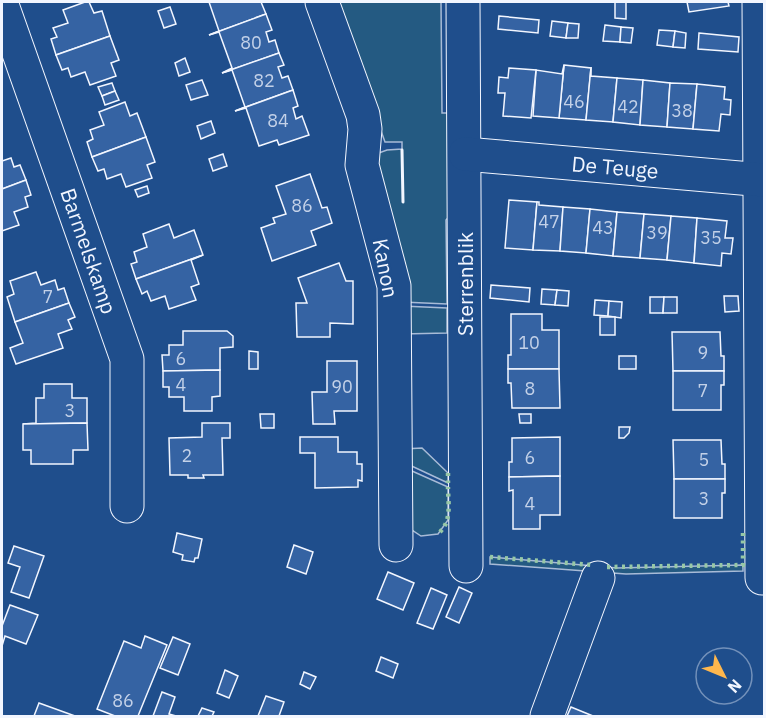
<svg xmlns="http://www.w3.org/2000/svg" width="766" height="718" font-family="'IBM Plex Sans',sans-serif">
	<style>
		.green { fill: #245a82; stroke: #a8bbd7; stroke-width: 1.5 }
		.building { fill: #3563a3; stroke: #f2f6ff; stroke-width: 1.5 }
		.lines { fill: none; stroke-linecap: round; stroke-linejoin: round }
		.minor-casing { stroke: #f2f6ff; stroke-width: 35 }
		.minor { stroke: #1f4e8c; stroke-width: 33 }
		.hedge { stroke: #97c8a6; stroke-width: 4.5; stroke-dasharray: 3 4.5; stroke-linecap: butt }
		.wall { stroke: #f2f6ff; stroke-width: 3 }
		.labels { text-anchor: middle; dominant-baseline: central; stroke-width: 4.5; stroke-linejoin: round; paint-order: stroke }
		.number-label { font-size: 18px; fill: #c3d1e8 }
		.street-label { font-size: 21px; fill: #f2f6ff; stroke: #1f4e8c }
	</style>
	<rect width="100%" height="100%" fill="#1f4e8c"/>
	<g class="green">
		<path d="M 335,2 L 441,2 L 442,113 L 448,113 L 454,211 L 446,220 L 447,304 L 402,302 L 376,154 L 387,150 L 402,149 L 402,142 L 385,142 Z"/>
		<path d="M 402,306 L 447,308 L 447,333 L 402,334 Z"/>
		<path d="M 422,448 L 448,473 L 448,483 L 403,462 L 403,449 Z"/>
		<path d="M 403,467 L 448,487 L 448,520 L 438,534 L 421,536 L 409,528 Z"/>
		<path d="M 490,557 L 617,568 L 743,565 L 743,571 L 626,574 L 490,564 Z"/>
	</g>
	<g class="building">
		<path d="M 85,2 L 89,2 L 94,13 L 102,11 L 110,36 L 56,55 L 51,39 L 57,37 L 53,28 L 68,23 L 63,10 Z"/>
		<path d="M 209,2 L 261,2 L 266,14 L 209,35 L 219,31 Z"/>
		<path d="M 615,2 L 626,2 L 626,19 L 615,18 Z"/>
		<path d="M 687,2 L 728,2 L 729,6 L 689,12 Z"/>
		<path d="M 170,7 L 176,24 L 164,28 L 158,11 Z"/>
		<path d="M 266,14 L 272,30 L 266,32 L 269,42 L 275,40 L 279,53 L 222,73 L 232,68 L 219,32 L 209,35 Z"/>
		<path d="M 499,16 L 539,20 L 538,33 L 498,29 Z"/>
		<path d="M 552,21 L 568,23 L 566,38 L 550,36 Z"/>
		<path d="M 568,23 L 579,24 L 578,38 L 566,38 Z"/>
		<path d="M 605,25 L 621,27 L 620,42 L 603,41 Z"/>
		<path d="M 621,27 L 633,28 L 631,43 L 620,42 Z"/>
		<path d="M 659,30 L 675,31 L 673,47 L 657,45 Z"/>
		<path d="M 675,31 L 686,33 L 685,48 L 673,47 Z"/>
		<path d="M 699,33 L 739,37 L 738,52 L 698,49 Z"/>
		<path d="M 110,36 L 119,60 L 111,63 L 116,76 L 90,85 L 85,72 L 71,77 L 68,68 L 62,70 L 56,55 Z"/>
		<path d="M 279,53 L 284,65 L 278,67 L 282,78 L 288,76 L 293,90 L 235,111 L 245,107 L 232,70 L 222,73 Z"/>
		<path d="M 185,58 L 190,72 L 179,76 L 175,63 Z"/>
		<path d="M 564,65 L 591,68 L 586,120 L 559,118 Z"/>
		<path d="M 564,65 L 559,118 L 533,116 L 536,70 L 562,74 Z"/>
		<path d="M 591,67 L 591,76 L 617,78 L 613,122 L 586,120 Z"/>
		<path d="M 509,68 L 536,70 L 531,118 L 503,116 L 505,93 L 498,93 L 499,77 L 508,78 Z"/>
		<path d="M 617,78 L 643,80 L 640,125 L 613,122 Z"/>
		<path d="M 202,80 L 208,95 L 191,100 L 186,85 Z"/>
		<path d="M 643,80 L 670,83 L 667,127 L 640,125 Z"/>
		<path d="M 112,83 L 115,91 L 102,96 L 98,87 Z"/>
		<path d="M 670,83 L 697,84 L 693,129 L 667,127 Z"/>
		<path d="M 697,84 L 725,87 L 724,99 L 731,100 L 730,115 L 721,114 L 719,131 L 693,129 Z"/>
		<path d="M 293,90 L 298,106 L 293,108 L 296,119 L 302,116 L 309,135 L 279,145 L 277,140 L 259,146 L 246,108 L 235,111 Z"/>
		<path d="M 115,91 L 119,100 L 105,105 L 102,96 Z"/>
		<path d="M 125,102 L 130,116 L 137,113 L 146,137 L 92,157 L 87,142 L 93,139 L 90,130 L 104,125 L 99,112 Z"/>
		<path d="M 211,121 L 215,133 L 201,139 L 197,126 Z"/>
		<path d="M 146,137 L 155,162 L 147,165 L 152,178 L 126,187 L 121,174 L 107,179 L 104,169 L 98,171 L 92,157 Z"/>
		<path d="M 223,154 L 227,166 L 213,171 L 209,159 Z"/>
		<path d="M 11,158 L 14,167 L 20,165 L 26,180 L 2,189 L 2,161 Z"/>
		<path d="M 310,174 L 322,208 L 327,207 L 332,223 L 311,231 L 316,245 L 272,261 L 261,228 L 275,223 L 273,218 L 286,214 L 276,186 Z"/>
		<path d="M 26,180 L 31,195 L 25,197 L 28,207 L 14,212 L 19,225 L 2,231 L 2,189 Z"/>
		<path d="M 147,186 L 149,193 L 138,197 L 135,190 Z"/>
		<path d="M 509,200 L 537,202 L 533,250 L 505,248 Z"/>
		<path d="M 537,202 L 539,202 L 539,205 L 563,207 L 560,251 L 533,250 Z"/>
		<path d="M 563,207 L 590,209 L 586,253 L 560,251 Z"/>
		<path d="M 590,209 L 617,212 L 613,256 L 586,253 Z"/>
		<path d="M 617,212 L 644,214 L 640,258 L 613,256 Z"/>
		<path d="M 644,214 L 671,216 L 667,260 L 640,258 Z"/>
		<path d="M 671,216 L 697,218 L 694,263 L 667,260 Z"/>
		<path d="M 697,218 L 727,221 L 725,238 L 733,238 L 731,254 L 722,253 L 721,266 L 694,263 Z"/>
		<path d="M 169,224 L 174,238 L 194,230 L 203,255 L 136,279 L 131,264 L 137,262 L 134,252 L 147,247 L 143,234 Z"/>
		<path d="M 203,255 L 191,260 L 199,284 L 191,287 L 196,300 L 169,309 L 165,296 L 151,301 L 147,291 L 142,294 L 136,279 Z"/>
		<path d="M 339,263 L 346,281 L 353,281 L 353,324 L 330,323 L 330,337 L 297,337 L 296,303 L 307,303 L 298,278 Z"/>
		<path d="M 36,272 L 41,285 L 55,280 L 58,290 L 64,288 L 69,303 L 15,322 L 7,297 L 14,294 L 10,281 Z"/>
		<path d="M 491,285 L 530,288 L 529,302 L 490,298 Z"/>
		<path d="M 542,289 L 557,290 L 555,305 L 541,304 Z"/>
		<path d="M 557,290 L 569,291 L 568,306 L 555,305 Z"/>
		<path d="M 724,296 L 738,296 L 739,311 L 725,312 Z"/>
		<path d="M 650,297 L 664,297 L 663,313 L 650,313 Z"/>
		<path d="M 664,297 L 677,297 L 677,313 L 663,313 Z"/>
		<path d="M 595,300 L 609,301 L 608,316 L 594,315 Z"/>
		<path d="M 609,301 L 622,302 L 621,318 L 608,316 Z"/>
		<path d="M 69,303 L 75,317 L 68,320 L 72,329 L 58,334 L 63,348 L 16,364 L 10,348 L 23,343 L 15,322 Z"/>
		<path d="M 511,314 L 542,314 L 542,330 L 559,330 L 559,369 L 508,369 L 508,355 L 511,355 Z"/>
		<rect x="600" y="317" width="15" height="18"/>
		<path d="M 183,331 L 227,331 L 233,336 L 233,347 L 220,348 L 220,370 L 163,371 L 162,355 L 169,355 L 169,345 L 183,345 Z"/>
		<path d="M 672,332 L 720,332 L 721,356 L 724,356 L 724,371 L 673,371 Z"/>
		<path d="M 249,351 L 258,352 L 258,369 L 249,369 Z"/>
		<rect x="619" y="356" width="17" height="13"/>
		<path d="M 327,361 L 357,361 L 357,411 L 334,411 L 335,424 L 313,424 L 312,392 L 327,392 Z"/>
		<path d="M 508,369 L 559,369 L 560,408 L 512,408 L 511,383 L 508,383 Z"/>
		<path d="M 220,370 L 220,396 L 212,397 L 212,411 L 184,411 L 184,397 L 169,397 L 169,387 L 163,387 L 163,371 Z"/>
		<path d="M 673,371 L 724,371 L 724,385 L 721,385 L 721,410 L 673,410 Z"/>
		<path d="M 44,384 L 72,384 L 72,398 L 87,398 L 87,423 L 23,424 L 36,423 L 36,398 L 44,398 Z"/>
		<path d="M 260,414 L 274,414 L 274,428 L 261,428 Z"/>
		<path d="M 519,414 L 531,414 L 531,423 L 520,423 Z"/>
		<path d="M 87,423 L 88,450 L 73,450 L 73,464 L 31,464 L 31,450 L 23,450 L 23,424 Z"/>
		<path d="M 202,423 L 230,423 L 230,438 L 222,438 L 223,475 L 203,475 L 204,478 L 188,478 L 188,475 L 170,475 L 169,438 L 202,437 Z"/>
		<path d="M 619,427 L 630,427 L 629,433 L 624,438 L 619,438 Z"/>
		<path d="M 300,437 L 338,437 L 338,452 L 357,452 L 357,464 L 362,464 L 362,481 L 358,480 L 358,487 L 315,488 L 315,453 L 300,453 Z"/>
		<path d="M 560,437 L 560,476 L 509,477 L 509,462 L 512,462 L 512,438 Z"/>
		<path d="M 673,440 L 721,440 L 722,464 L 725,464 L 725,479 L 674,479 Z"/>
		<path d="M 560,476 L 560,515 L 540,515 L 540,529 L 513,529 L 513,490 L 509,491 L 509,477 Z"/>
		<path d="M 674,479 L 725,479 L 725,493 L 722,493 L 722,518 L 674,518 Z"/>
		<path d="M 177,533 L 202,539 L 198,558 L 195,558 L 194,562 L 182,560 L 183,555 L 173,552 Z"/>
		<path d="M 294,545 L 313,552 L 306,574 L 287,567 Z"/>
		<path d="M 14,546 L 44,556 L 29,598 L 11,592 L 20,567 L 8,563 Z"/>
		<path d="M 388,572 L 414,583 L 403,610 L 377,599 Z"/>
		<path d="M 459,587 L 472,593 L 459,623 L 446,617 Z"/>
		<path d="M 431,588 L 447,595 L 433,629 L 417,623 Z"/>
		<path d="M 10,605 L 38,615 L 26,644 L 5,636 L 2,646 L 2,626 Z"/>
		<path d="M 145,636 L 167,645 L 138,716 L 115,716 L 97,709 L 124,641 L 141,648 Z"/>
		<path d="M 173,637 L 190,644 L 178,675 L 160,668 Z"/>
		<path d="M 381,657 L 398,664 L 393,678 L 376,671 Z"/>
		<path d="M 225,670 L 238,676 L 229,698 L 217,693 Z"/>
		<path d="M 304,672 L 316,677 L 310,689 L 300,684 Z"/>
		<path d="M 162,692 L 175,697 L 169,714 L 176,716 L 153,716 Z"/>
		<path d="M 266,696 L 284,702 L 279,716 L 258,716 Z"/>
		<path d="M 39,703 L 75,716 L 34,716 Z"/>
		<path d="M 571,707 L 593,716 L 567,716 Z"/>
		<path d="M 202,708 L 214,712 L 212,716 L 198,716 Z"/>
	</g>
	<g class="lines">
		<defs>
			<g id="minor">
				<path d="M 322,2 L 363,115 L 365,129 L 362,165 L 394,286 L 396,545"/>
				<path d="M 463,2 L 466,566"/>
				<path d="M 759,2 L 762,578"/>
				<path d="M 2,5 L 127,359 L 127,506"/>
				<path d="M 465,154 L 764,180"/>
				<path d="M 547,716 L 598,578"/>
			</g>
		</defs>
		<use href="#minor" class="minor-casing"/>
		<use href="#minor" class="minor"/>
		<g class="hedge">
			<path d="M 448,473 L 448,483"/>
			<path d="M 440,532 C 452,520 448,503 448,487"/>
			<path d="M 490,557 L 592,565"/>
			<path d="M 607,567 L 743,565 L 743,533"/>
		</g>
		<path class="wall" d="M 402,150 L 403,202"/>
	</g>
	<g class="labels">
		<g class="number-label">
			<text x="251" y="42">80</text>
			<text x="264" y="80">82</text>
			<text x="574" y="101">46</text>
			<text x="628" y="106">42</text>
			<text x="682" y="110">38</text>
			<text x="278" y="120">84</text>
			<text x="302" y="205">86</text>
			<text x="549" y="221">47</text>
			<text x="603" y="227">43</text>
			<text x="657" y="232">39</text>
			<text x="711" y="237">35</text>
			<text x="48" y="296">7</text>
			<text x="529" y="342">10</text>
			<text x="703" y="352">9</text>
			<text x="181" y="358">6</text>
			<text x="181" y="384">4</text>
			<text x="342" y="386">90</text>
			<text x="530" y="388">8</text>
			<text x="703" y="390">7</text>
			<text x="70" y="410">3</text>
			<text x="187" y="455">2</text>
			<text x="530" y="457">6</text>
			<text x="704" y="459">5</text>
			<text x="704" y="498">3</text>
			<text x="530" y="503">4</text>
			<text x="123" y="700">86</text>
		</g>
		<g class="street-label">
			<text transform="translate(615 167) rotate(5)">De Teuge</text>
			<text transform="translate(89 251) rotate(71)">Barmelskamp</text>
			<text transform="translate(386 268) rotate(79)">Kanon</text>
			<text transform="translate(465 284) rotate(-90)">Sterrenblik</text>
		</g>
	</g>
	<rect width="766" height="718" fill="none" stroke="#f2f6ff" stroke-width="6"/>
	<g transform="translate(724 676) rotate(133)"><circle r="28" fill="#1f4e8c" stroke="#7391ba" stroke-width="1.5"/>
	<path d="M0-4.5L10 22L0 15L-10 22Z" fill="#ffb74d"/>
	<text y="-9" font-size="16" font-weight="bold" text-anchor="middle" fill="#f2f6ff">N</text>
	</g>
</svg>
